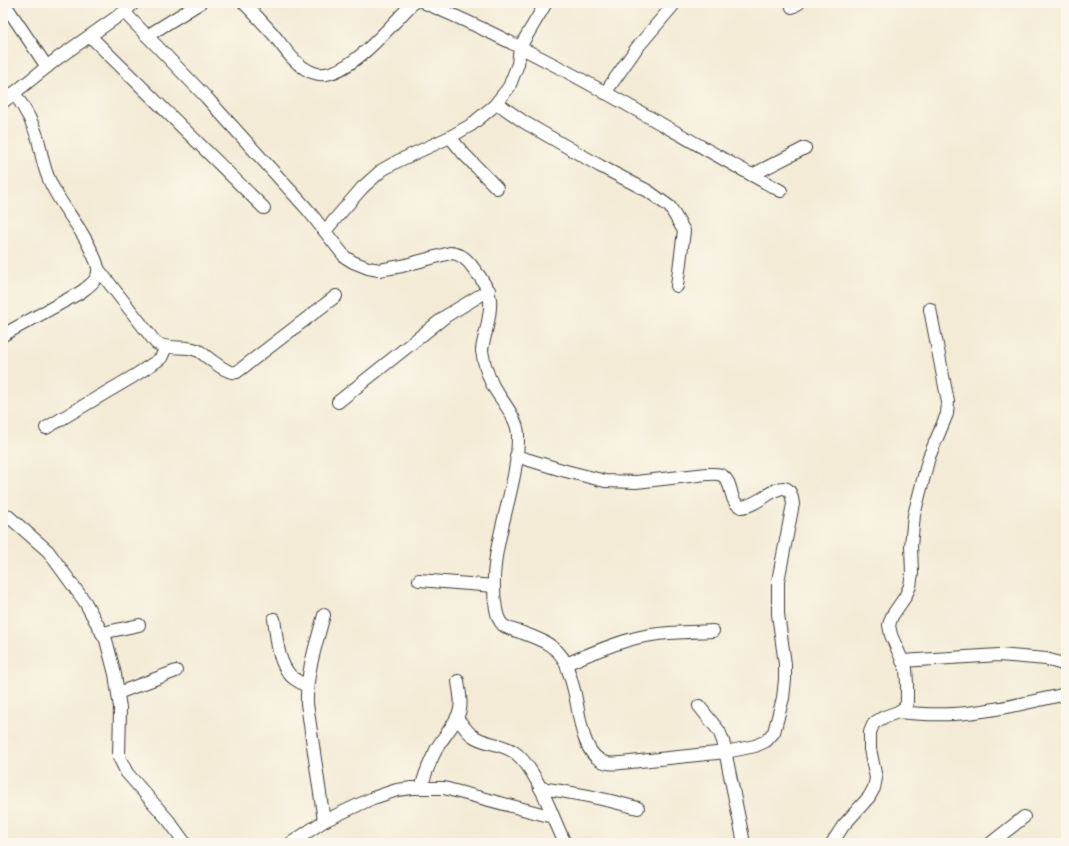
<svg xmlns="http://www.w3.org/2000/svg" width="1069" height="846" font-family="Delius,sans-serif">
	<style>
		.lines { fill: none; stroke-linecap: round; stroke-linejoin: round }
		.minor-casing { stroke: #3c3b38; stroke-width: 14 }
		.minor { stroke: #fff; stroke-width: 12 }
	</style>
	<rect width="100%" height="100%" fill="#fbf7ec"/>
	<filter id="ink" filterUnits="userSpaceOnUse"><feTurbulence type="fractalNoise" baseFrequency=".025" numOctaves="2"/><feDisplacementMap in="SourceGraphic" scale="8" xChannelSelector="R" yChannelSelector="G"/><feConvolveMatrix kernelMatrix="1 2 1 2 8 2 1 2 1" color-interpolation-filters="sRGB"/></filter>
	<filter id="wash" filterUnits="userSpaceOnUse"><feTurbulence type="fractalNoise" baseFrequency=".012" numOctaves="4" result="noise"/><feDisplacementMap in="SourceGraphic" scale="16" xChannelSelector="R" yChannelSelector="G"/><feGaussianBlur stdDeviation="0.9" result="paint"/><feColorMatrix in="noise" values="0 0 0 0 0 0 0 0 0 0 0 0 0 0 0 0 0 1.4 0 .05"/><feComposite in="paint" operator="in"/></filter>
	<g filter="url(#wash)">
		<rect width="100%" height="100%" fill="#f3ebd5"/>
	</g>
	<g filter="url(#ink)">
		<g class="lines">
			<defs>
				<g id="minor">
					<path d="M 4,3 L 47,67"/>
					<path d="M 244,3 C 254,13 264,24 273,34 C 283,46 291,60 304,68 C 311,73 321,76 330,73 C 358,66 392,24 413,3"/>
					<path d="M 425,3 C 549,55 663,127 781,191"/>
					<path d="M 792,7 L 799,3"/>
					<path d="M 124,12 L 206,97 L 308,210 L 345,257 L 353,262 L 368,268 L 379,270 L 402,266 L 450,253 C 460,253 468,260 474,269 C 493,292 493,302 486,331 C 485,337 482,345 482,351 C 484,364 487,374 493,386 C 501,400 517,417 518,434 C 519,494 485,549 496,609 C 497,615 499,621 503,625 C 508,629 514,630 520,632 C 539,639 558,645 566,664 C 569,672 572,682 574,690 C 579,709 581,750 600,760 C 606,764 614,764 621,763 L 726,752 L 755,746 L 766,741 L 774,732 L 783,698 L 785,680 L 785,664 L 778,614 L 778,581 L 793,504 C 789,467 763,506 741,507 C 728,501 734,484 723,476 C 719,473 711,474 707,474 L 636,482 L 605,481 L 562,470 L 516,456"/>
					<path d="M 90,36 L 264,208"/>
					<path d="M 147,36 L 200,3"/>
					<path d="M 605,93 L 636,49 L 675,3"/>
					<path d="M 3,102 L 58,58 L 124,12 L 134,3"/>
					<path d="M 497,103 L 524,122 L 600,166 L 648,191 L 670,207 L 684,231 L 677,286"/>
					<path d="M 450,137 L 463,153 L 497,188"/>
					<path d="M 752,175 L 805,148"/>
					<path d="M 325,231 L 362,188 L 382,170 L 398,161 L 450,137 L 471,125 L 494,106 L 509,87 L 518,64 L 520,47 L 546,3"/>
					<path d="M 99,270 L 156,343 C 170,351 186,344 199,351 C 208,357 227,375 237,372 L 336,296"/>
					<path d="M 3,335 L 81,292 C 89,286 100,279 98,268 C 97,261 93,255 90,248 C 79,224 58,203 48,177 C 43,165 41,152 38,139 C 33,122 24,107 14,93"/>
					<path d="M 338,402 L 446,316 L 489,290"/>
					<path d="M 46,428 L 134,376 L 157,361 L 161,358 L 166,347"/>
					<path d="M 3,513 L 8,516 L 48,551 L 85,602 L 106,640 L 115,674 L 120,708 L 119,757 L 127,773 L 169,821 L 185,843"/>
					<path d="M 419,580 L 494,586"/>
					<path d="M 274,619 C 277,638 277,661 291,676 C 295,680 302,683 307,687"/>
					<path d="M 102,633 L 139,625"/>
					<path d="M 902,661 L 999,655 L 1046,659 L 1066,665"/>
					<path d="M 566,664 C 589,654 612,644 636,638 C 661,632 687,632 713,631"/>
					<path d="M 118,693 L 176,671"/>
					<path d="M 699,706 L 719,731 L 723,741 L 744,843"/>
					<path d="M 898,712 C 917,714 935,715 954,714 C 991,712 1029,702 1066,694"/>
					<path d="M 457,718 C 462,724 467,732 473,736 C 484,744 501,743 514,752 C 537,768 552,817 565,843"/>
					<path d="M 421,788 C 425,774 430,761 437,748 C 443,737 458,721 460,709 C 462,700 459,690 458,681"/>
					<path d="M 540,788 C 573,792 605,799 638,808"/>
					<path d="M 324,821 L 307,704 C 306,673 316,645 324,615"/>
					<path d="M 291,843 L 324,821 L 373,798 L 397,790 L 412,788 L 444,788 L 553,817"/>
					<path d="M 832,843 L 843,826 L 869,797 L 874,788 L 876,778 L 870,749 L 870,732 L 874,723 L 884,717 L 898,712 L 904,708 L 907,703 L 907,683 L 906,669 L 891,635 L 889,625 L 892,616 L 905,597 L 910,586 L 912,573 L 911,546 L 914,515 L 929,457 L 947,414 L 948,402 L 930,309"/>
					<path d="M 991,843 L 1024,817"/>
				</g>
			</defs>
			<use href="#minor" class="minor-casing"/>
			<use href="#minor" class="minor"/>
		</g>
	</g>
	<rect width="1069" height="846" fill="none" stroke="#fbf7ec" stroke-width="16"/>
</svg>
